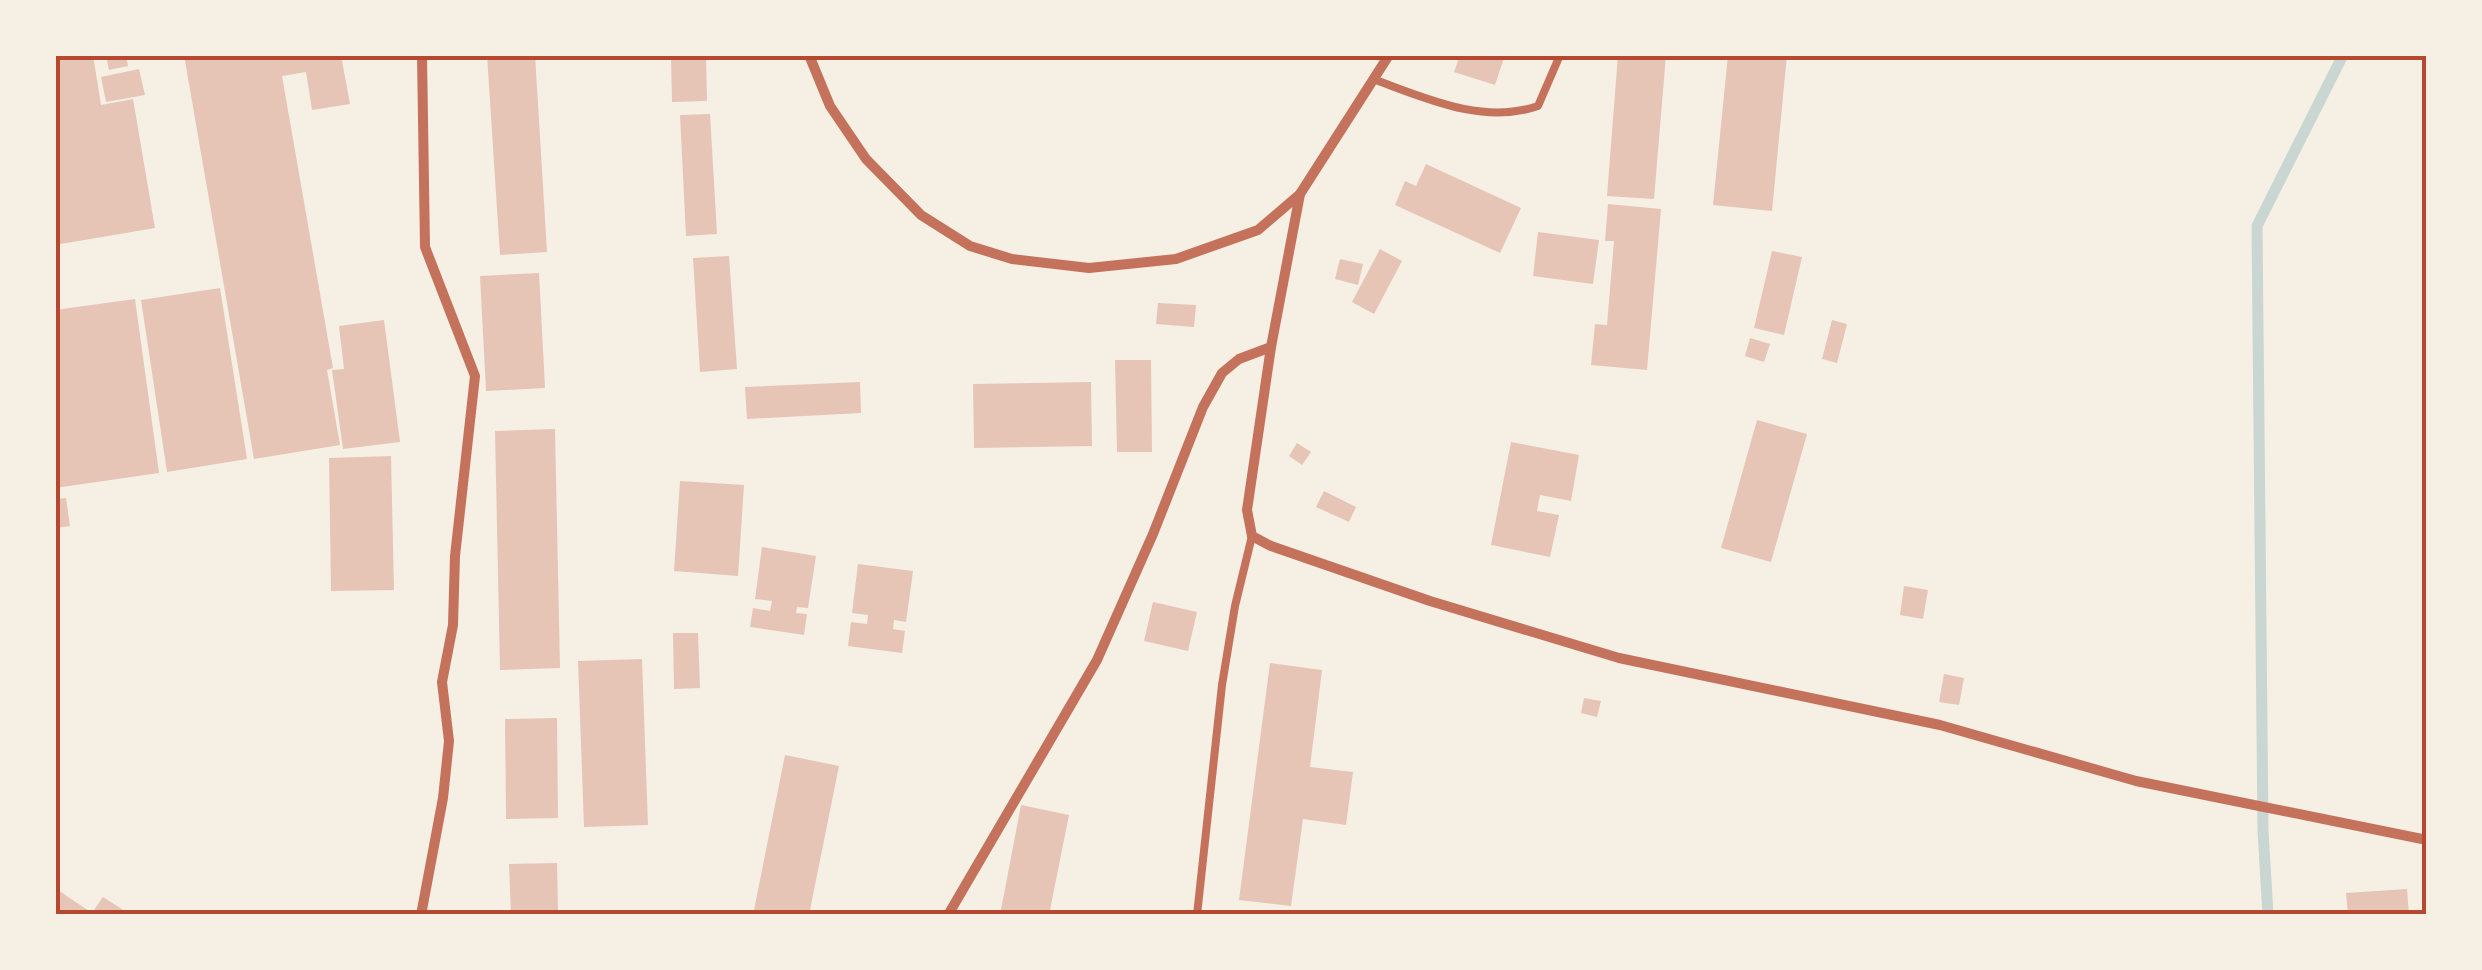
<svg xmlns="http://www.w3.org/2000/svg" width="2482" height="970" font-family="Bitter,serif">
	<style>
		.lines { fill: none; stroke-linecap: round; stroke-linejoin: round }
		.stream { stroke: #c9d6d2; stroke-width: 11 }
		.building { fill: #e6c5b7 }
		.service { stroke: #c5725c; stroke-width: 8 }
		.minor { stroke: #c5725c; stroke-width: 10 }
		.neatline { fill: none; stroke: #b5482f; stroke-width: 4 }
	</style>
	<rect width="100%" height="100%" fill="#f6efe4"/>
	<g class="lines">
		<path class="stream" d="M 2268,915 L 2263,831 L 2257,226 L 2343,55"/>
	</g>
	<g class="building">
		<path d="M 55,55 L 93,55 L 101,105 L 133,99 L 155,228 L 55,245 Z"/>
		<path d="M 106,55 L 126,55 L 128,66 L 109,70 Z"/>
		<path d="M 184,55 L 341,55 L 350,104 L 312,110 L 306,72 L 282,76 L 333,368 L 327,370 L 340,445 L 254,459 Z"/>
		<path d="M 487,55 L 535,55 L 547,252 L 500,255 Z"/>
		<path d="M 671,55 L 706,55 L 707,101 L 672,102 Z"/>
		<path d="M 1460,55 L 1505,55 L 1495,85 L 1454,72 Z"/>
		<path d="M 1618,55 L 1666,55 L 1654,199 L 1607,196 Z"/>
		<path d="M 1728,55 L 1787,55 L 1772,211 L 1713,205 Z"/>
		<path d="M 139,69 L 145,95 L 106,102 L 101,77 Z"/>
		<path d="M 710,114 L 717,234 L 686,236 L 680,115 Z"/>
		<path d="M 1426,164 L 1521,208 L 1500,253 L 1395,205 L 1405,181 L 1416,186 Z"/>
		<path d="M 1608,204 L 1661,209 L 1647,370 L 1591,365 L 1595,324 L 1607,325 L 1614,241 L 1605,241 Z"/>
		<path d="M 1538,232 L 1599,240 L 1593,284 L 1533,276 Z"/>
		<path d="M 1380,249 L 1402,261 L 1374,314 L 1352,302 Z"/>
		<path d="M 1772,251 L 1802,257 L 1784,335 L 1754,328 Z"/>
		<path d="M 729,256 L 737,369 L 700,372 L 693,258 Z"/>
		<path d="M 1340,259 L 1363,264 L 1358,285 L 1335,279 Z"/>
		<path d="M 539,273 L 545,388 L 486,391 L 480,276 Z"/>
		<path d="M 220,288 L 247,459 L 167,472 L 141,300 Z"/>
		<path d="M 135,299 L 159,473 L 55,488 L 55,310 Z"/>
		<path d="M 1158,303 L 1196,305 L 1194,327 L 1156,324 Z"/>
		<path d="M 384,320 L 400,442 L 343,449 L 332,370 L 344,369 L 339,326 Z"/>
		<path d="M 1832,320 L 1847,324 L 1837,363 L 1822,359 Z"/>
		<path d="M 1750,338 L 1770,344 L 1764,362 L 1745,356 Z"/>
		<path d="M 1115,360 L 1151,360 L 1152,452 L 1117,452 Z"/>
		<path d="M 860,382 L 861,413 L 747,419 L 745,387 Z"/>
		<path d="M 1091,382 L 1092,446 L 974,448 L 973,384 Z"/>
		<path d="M 1757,420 L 1807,434 L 1771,562 L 1721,548 Z"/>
		<path d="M 555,429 L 560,668 L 500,670 L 495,431 Z"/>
		<path d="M 1511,442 L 1579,455 L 1571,501 L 1540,495 L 1537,511 L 1559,515 L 1550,557 L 1491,545 Z"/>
		<path d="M 1297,443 L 1311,452 L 1302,465 L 1289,456 Z"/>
		<path d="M 391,456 L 394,590 L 331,591 L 329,458 Z"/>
		<path d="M 680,481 L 744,485 L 738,576 L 674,571 Z"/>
		<path d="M 1324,491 L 1356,507 L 1349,522 L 1316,507 Z"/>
		<path d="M 66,498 L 70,526 L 55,528 L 55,499 Z"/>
		<path d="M 762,547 L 816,556 L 808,608 L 797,607 L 796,613 L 807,614 L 804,635 L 750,627 L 753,608 L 770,611 L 772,601 L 755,599 Z"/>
		<path d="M 858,564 L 913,571 L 906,622 L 894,620 L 893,629 L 905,631 L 902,653 L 848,646 L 851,622 L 867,624 L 868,615 L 852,613 Z"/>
		<path d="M 1904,586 L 1928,590 L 1923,619 L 1900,615 Z"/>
		<path d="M 1153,602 L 1197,612 L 1188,651 L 1144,641 Z"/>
		<path d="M 673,633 L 698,633 L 700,688 L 674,689 Z"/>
		<path d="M 642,659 L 648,825 L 584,827 L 578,661 Z"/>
		<path d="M 1270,663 L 1322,670 L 1310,767 L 1353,772 L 1346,825 L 1303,819 L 1291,906 L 1239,900 Z"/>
		<path d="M 1944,674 L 1964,678 L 1959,705 L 1939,702 Z"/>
		<path d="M 1584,698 L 1601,701 L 1597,717 L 1581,713 Z"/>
		<path d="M 557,718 L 558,818 L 506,819 L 505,719 Z"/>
		<path d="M 785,755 L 839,766 L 809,915 L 753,915 Z"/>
		<path d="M 1021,805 L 1069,815 L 1049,915 L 1000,915 Z"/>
		<path d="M 557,863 L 558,915 L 511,915 L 509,864 Z"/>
		<path d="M 55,888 L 92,913 L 103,897 L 131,915 L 55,915 Z"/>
		<path d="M 2407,889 L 2409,915 L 2348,915 L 2346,893 Z"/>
	</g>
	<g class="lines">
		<g class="service">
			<path d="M 1373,79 C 1425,98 1483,125 1538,106 L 1560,55"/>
			<path d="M 1197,915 L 1222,685 L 1235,606 L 1252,536"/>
		</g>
		<g class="minor">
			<path d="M 809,55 L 830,106 L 866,159 L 921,215 L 970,246 L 1012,259 L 1089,268 L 1176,259 L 1258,230 L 1300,194 L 1389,55"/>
			<path d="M 1300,194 L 1271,347 L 1247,510 L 1252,536 L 1271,546 L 1430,601 L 1619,658 L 1940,725 L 2136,781 L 2427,840"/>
			<path d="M 421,915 L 443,798 L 449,741 L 442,682 L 453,625 L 455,556 L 475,376 L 425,247 L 422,55"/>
			<path d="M 948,915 L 1097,660 L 1153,534 L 1203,407 L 1222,373 L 1239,359 L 1271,347"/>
		</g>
	</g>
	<rect width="2482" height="970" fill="none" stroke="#f6efe4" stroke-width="115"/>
	<rect x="58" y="58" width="2366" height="854" class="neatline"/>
</svg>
